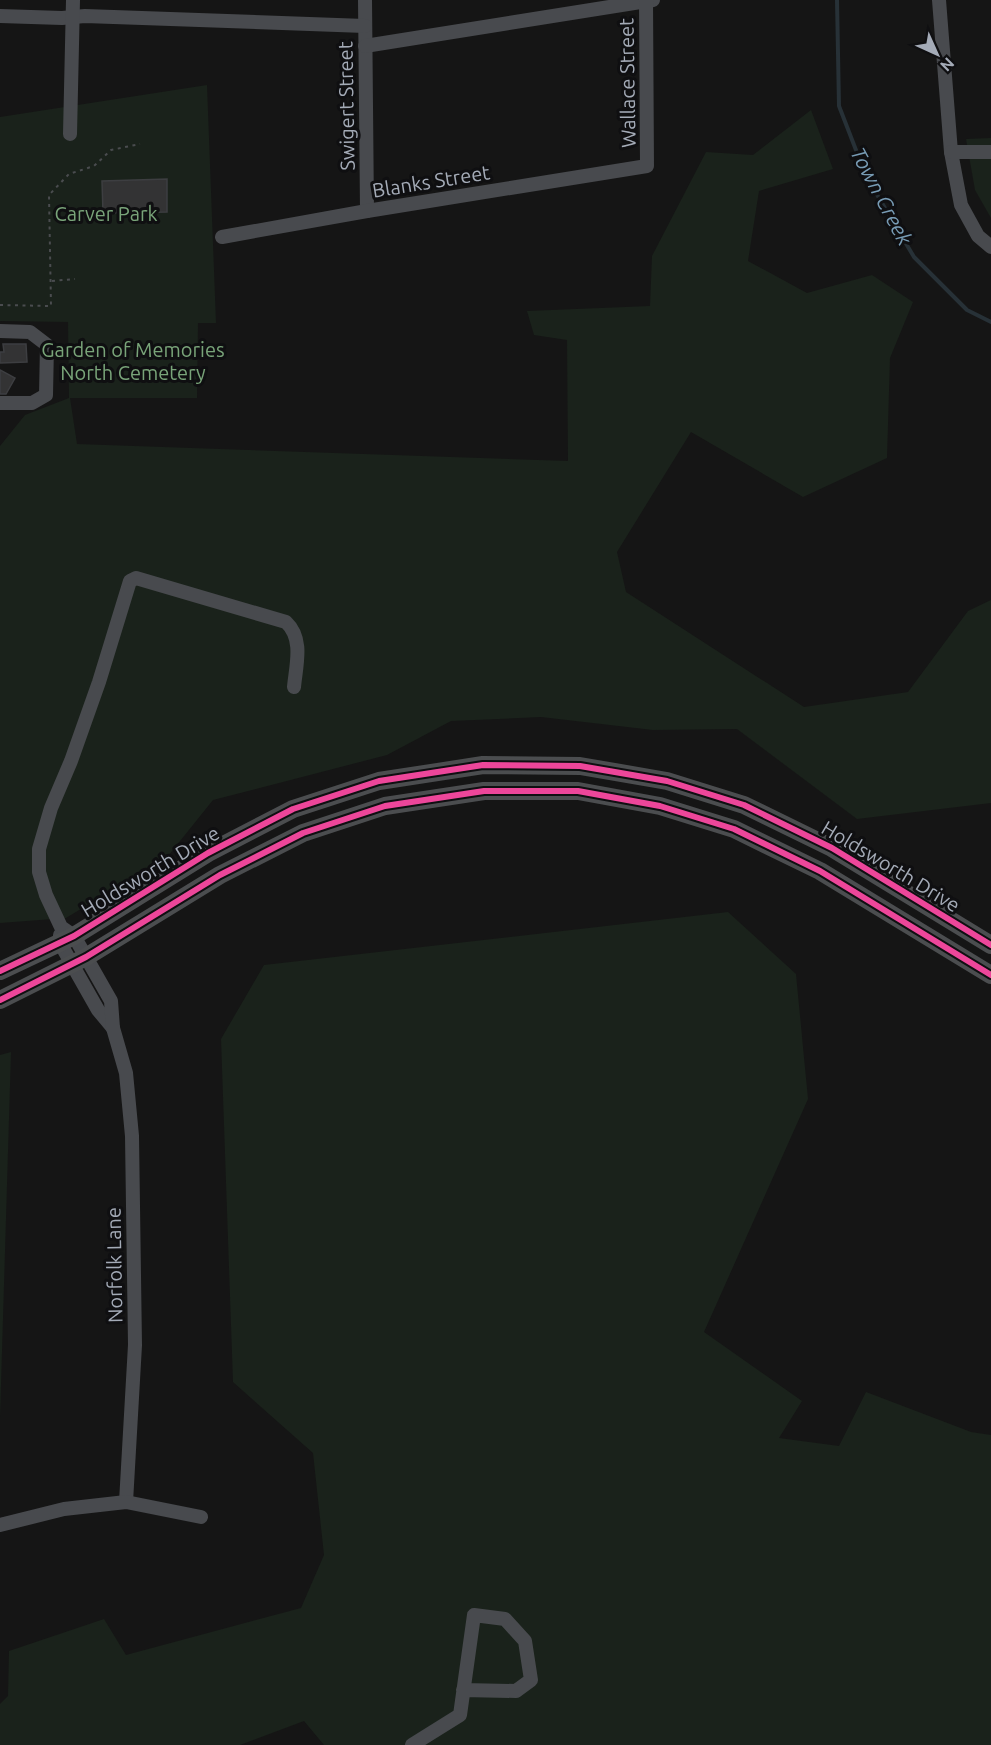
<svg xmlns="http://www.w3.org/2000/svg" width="991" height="1745" font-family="Ubuntu,sans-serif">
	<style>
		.green { fill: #1a221b }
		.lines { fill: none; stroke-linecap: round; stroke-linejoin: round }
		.stream { stroke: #273137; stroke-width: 4 }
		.building { fill: #333334; stroke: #3d3e41; stroke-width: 1.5 }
		.path { stroke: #4a4c4f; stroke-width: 2; stroke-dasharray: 3 4.5; stroke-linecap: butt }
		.minor { stroke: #484a4e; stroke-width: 14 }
		.major { stroke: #4b4d4f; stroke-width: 18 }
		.cycleway-casing { stroke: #0f0f11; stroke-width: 10 }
		.cycleway { stroke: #ed469a; stroke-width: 6 }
		.labels { text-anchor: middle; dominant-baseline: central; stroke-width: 6; stroke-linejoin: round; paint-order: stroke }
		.street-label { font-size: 20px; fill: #a4abb7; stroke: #0f0f11 }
		.park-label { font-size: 20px; fill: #79a479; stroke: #0f0f11 }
		.water-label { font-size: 21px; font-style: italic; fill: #789cb5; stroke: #0f0f11 }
	</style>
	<rect width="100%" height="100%" fill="#151515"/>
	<g class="green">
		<path d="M 207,85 L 216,323 L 198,323 L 197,398 L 70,398 L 77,444 L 568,461 L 567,340 L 534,335 L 527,311 L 650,306 L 652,256 L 706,152 L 753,155 L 811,110 L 833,169 L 759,191 L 748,261 L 807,293 L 872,275 L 913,302 L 890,358 L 887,458 L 803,497 L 691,432 L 617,552 L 626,592 L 804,707 L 908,692 L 968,611 L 991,600 L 991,803 L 857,819 L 737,729 L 653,730 L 541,717 L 451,721 L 387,755 L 213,800 L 168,856 L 66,918 L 0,923 L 0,446 L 25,415 L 69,398 L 68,322 L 0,321 L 0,117 Z"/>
		<path d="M 991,138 L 991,218 L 975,190 L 966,139 Z"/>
		<path d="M 728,912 L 796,974 L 808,1099 L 704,1332 L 802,1401 L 779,1438 L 839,1446 L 866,1392 L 971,1432 L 991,1435 L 991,1745 L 324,1745 L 304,1721 L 240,1745 L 0,1745 L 0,1704 L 8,1696 L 9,1651 L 104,1619 L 126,1655 L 301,1608 L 324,1555 L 313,1453 L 233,1382 L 221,1039 L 264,965 Z"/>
		<path d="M 11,1052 L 0,1418 L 0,1055 Z"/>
	</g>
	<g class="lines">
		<path class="stream" d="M 837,0 L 839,106 L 866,176 L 914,257 L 967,310 L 991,322"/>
	</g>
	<g class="building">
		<path d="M 167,179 L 167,212 L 103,213 L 102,181 Z"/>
		<path d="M 3,344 L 26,344 L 27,362 L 0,363 L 0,352 L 4,352 Z"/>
		<path d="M 0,370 L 15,378 L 6,394 L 0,394 Z"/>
	</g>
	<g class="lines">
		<g class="path">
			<path d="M 52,281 L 75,279"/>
			<path d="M 0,305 L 51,306 L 49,195 L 69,174 L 94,166 L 111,150 L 140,144"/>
		</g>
		<g class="minor">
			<path d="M 365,0 L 367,211"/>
			<path d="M 939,0 L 951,152 L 961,205 L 978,236 L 991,247"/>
			<path d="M 0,16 L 62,18 L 85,16 L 365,26"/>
			<path d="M 365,46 L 653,0"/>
			<path d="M 70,134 L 73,0"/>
			<path d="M 951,152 L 991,152"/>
			<path d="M 222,237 L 367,211 L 647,166 L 646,0"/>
			<path d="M 0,331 L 30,332 L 47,345 L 46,395 L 32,403 L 0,403"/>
			<path d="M 60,935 L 60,943 L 98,1010 L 113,1028"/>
			<path d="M 126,1502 L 135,1345 L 132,1136 L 126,1073 L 113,1028 L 111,1001 L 74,936 L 61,927 L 46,895 L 39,872 L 39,849 L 51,808 L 71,761 L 99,682 L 130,581 L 136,578 L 286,622 C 304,639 296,665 294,687"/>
			<path d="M 0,1525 L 64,1509 L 126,1502 L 201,1517"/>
			<path d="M 412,1745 L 460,1715 L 474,1615 L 505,1619 L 525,1641 L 531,1680 L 516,1691 L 463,1690"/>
		</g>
		<g class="major">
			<path d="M 0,971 L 74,936 L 208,853 L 293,809 L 379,781 L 483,765 L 580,766 L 667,781 L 744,805 L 832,848 L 991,945"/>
			<path d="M 0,1000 L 86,957 L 220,875 L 303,833 L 385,806 L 484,791 L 578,791 L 660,806 L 734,829 L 820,871 L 991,975"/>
		</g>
		<defs>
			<g id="cycleway">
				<path d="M 0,971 L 74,936 L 208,853 L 293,809 L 379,781 L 483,765 L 580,766 L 667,781 L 744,805 L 832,848 L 991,945"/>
				<path d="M 0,1000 L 86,957 L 220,875 L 303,833 L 385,806 L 484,791 L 578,791 L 660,806 L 734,829 L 820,871 L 991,975"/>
			</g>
		</defs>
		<use href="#cycleway" class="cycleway-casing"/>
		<use href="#cycleway" class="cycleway"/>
	</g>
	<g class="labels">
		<g class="street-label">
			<text transform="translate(627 83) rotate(-91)">Wallace Street</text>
			<text transform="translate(346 106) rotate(-91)">Swigert Street</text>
			<text transform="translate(431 181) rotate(-9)">Blanks Street</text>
			<text transform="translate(891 866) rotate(31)">Holdsworth Drive</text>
			<text transform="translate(150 871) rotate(-31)">Holdsworth Drive</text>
			<text transform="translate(114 1265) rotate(-91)">Norfolk Lane</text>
		</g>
		<g class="park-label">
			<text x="106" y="213">Carver Park</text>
			<text x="133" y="349">Garden of Memories<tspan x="133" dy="23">North Cemetery</tspan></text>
		</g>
		<g class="water-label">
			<text transform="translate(882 196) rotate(62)">Town Creek</text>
		</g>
	</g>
	<g transform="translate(937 54) rotate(135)" stroke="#0f0f11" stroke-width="4.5" paint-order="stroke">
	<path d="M0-4.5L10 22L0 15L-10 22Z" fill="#a4abb7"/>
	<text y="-9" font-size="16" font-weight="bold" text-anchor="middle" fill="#a4abb7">N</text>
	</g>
</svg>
